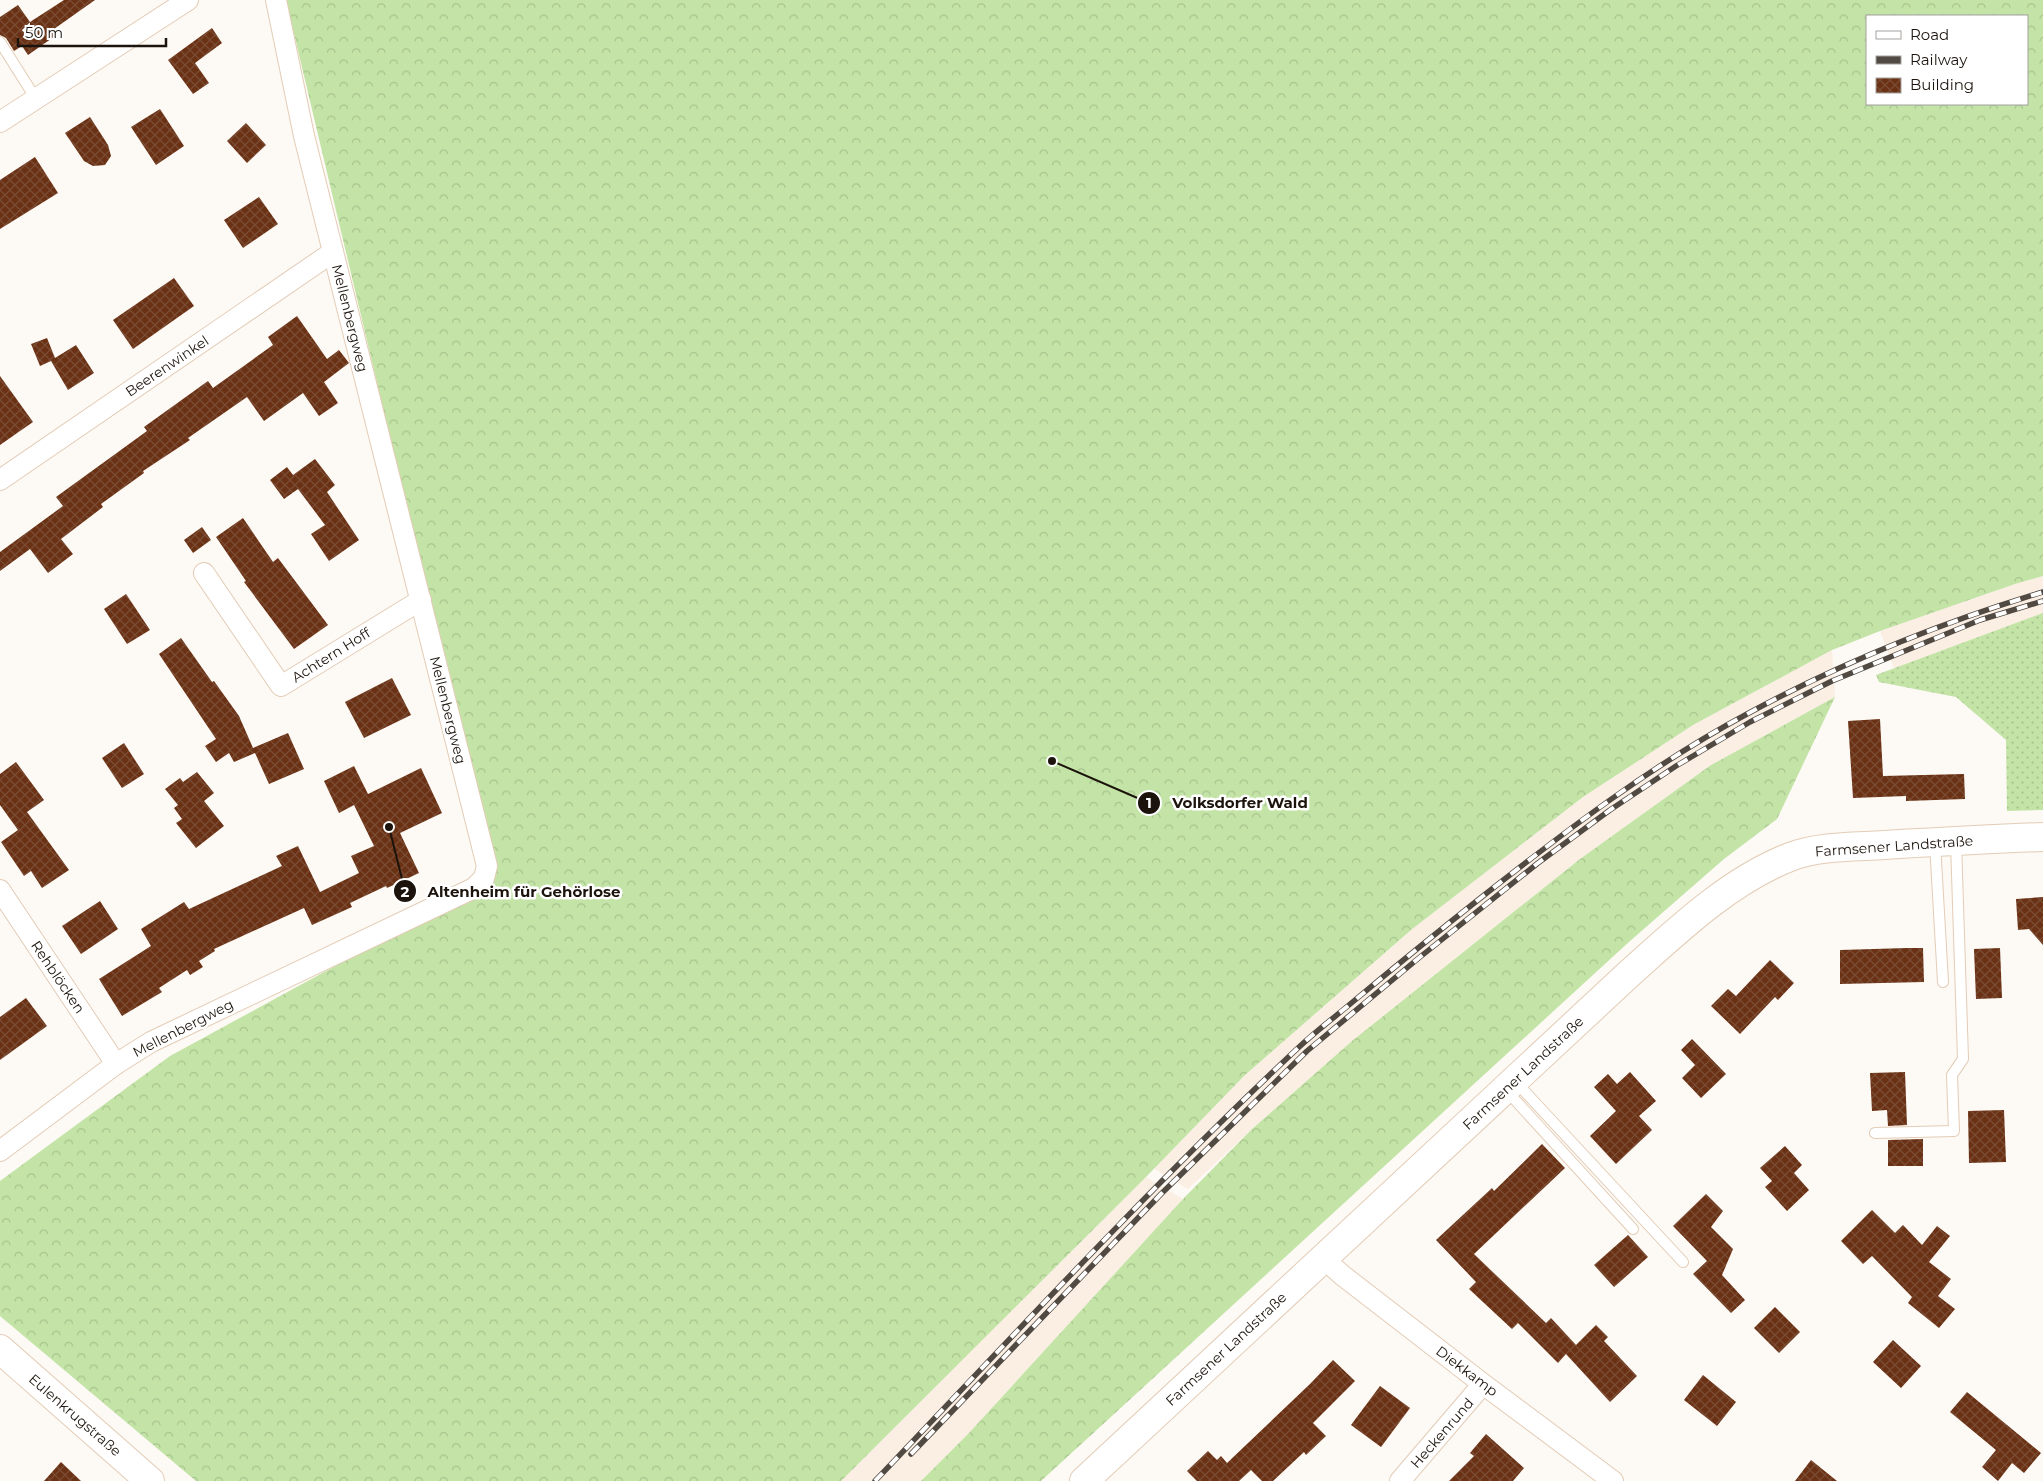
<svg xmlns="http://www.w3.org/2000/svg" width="2043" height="1481" font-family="Montserrat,sans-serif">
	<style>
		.built { fill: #fbefe4 }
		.grass { fill: url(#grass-dots) }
		.forest { fill: url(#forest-crowns); fill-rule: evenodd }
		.building { fill: url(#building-cross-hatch) }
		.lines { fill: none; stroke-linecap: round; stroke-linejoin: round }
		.lane-casing { stroke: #e3ccb6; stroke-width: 12 }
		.street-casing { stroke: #e3ccb6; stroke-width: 22 }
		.secondary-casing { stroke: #e3ccb6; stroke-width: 30 }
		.lane { stroke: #fff; stroke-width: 10 }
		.street { stroke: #fff; stroke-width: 20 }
		.secondary { stroke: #fff; stroke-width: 28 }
		.rail-casing { stroke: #514a43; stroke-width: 5.5 }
		.rail { stroke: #fff; stroke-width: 4; stroke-dasharray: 11; stroke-linecap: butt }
		.labels { text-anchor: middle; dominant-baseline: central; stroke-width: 5; stroke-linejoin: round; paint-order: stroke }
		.street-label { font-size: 14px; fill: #1c140c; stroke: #fff }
		.leader { fill: none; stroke: #1c140c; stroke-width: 2 }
		.callout-dot { fill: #1c140c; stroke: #fff; stroke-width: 2 }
		.mark-label { font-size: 15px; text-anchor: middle; font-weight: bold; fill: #fff }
		.callout-label { font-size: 15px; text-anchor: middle; font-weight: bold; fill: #1c140c; stroke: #fff; stroke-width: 5; stroke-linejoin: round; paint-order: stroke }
	</style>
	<defs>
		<pattern id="grass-dots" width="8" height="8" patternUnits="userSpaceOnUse" patternTransform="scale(1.25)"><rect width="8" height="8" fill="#c3e4a6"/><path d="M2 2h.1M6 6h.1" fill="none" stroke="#a7c38e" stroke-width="1.8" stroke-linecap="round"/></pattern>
		<pattern id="forest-crowns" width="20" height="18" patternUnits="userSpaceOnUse" patternTransform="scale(1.25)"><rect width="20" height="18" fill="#c3e4a6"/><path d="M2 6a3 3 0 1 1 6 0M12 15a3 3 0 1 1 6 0" fill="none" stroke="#a7c38e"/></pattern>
		<pattern id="building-cross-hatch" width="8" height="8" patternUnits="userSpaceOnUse" patternTransform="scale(1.25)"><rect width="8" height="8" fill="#6a3114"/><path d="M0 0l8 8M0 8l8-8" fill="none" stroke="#7a4c34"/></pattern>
	</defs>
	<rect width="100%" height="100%" fill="#fdf9f4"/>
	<g class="built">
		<path d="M 2043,576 L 2043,613 L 1894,669 L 1880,631 L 2015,584 Z"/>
		<path d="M 1832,650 L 1835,697 L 1711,765 L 1580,859 L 1352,1041 L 1252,1129 L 1188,1189 L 1154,1169 L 1245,1075 L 1411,930 L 1583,797 L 1693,725 Z"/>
		<path d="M 1146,1177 L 1183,1199 L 969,1433 L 921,1481 L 841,1481 Z"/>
	</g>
	<path class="grass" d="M 2043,613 L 2043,810 L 2007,811 L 2006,740 L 1956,697 L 1879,682 L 1876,675 Z"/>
	<g class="forest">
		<path d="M 286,0 L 2043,0 L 2043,576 L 2015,584 L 1880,631 L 1832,650 L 1693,725 L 1583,797 L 1411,930 L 1245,1075 L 1146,1177 L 841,1481 L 196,1481 L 0,1316 L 0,1181 L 170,1056 L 495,879 ZM 1867,16 L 2027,16 L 2027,104 L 1867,104 Z"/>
		<path d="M 1835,697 L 1777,819 L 1724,859 L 1630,941 L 1041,1481 L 921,1481 L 969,1433 L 1183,1199 L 1252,1129 L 1352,1041 L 1580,859 L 1711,765 Z"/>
	</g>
	<g class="building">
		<path d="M 64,0 L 95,0 L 54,29 L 58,34 L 28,55 L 22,46 L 14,51 L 6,38 L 0,35 L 0,17 L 18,5 L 30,22 Z"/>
		<path d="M 212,28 L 222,43 L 195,63 L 209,83 L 193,94 L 168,60 Z"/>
		<path d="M 160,109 L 184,146 L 156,165 L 131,127 Z"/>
		<path d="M 90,117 L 108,145 L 111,156 L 105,165 L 93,166 L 84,161 L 65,133 Z"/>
		<path d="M 246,123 L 266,145 L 247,163 L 227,141 Z"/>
		<path d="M 35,157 L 58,193 L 0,229 L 0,180 Z"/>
		<path d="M 259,197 L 278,224 L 243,248 L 224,220 Z"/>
		<path d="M 174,278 L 194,306 L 133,349 L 113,320 Z"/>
		<path d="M 297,316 L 327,359 L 339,350 L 349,363 L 324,382 L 338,403 L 319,416 L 303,393 L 264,421 L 247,397 L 188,438 L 190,440 L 143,471 L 144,473 L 101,504 L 103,507 L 61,539 L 73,554 L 48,573 L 30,549 L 0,571 L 0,552 L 63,506 L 56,497 L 147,431 L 144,427 L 208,381 L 213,388 L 273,345 L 268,337 Z"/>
		<path d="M 47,338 L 55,358 L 76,345 L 94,373 L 68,390 L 51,361 L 40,366 L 31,344 Z"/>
		<path d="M 0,376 L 33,422 L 0,445 Z"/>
		<path d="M 315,459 L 335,485 L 327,492 L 359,540 L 329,561 L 311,534 L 325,525 L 298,489 L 284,499 L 270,480 L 287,467 L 293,475 Z"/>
		<path d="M 243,518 L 273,562 L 278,558 L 328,625 L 294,649 L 244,582 L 246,581 L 216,537 Z"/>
		<path d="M 202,527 L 211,540 L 193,553 L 184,540 Z"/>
		<path d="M 126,594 L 150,630 L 127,644 L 104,609 Z"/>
		<path d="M 181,638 L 212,682 L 214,681 L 239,716 L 253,748 L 288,733 L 304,769 L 269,784 L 255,753 L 234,762 L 229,753 L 216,762 L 205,746 L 216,739 L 159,654 Z"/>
		<path d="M 392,678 L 411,715 L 364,738 L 345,702 Z"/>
		<path d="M 1880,719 L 1883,776 L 1964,774 L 1965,799 L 1906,801 L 1906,796 L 1853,798 L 1848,721 Z"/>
		<path d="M 124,743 L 144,774 L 122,788 L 102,758 Z"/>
		<path d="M 16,762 L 44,800 L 27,812 L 69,870 L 42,888 L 31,871 L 24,876 L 1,842 L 18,830 L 0,805 L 0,774 Z"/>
		<path d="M 354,766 L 368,794 L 421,768 L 442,813 L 400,833 L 419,873 L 387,888 L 386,886 L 350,903 L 352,907 L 312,925 L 304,908 L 214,949 L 215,951 L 199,961 L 203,967 L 190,975 L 187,970 L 159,988 L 162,992 L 122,1016 L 99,979 L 151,946 L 141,929 L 184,902 L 189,909 L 282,866 L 276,856 L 298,846 L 320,892 L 359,873 L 351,856 L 374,846 L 354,805 L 339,813 L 324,781 Z"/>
		<path d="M 197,772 L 214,793 L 204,801 L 224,826 L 196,848 L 176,823 L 182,819 L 174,808 L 178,805 L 165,789 L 180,778 L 183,782 Z"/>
		<path d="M 2043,897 L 2043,945 L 2029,929 L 2018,930 L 2016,899 Z"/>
		<path d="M 100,901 L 118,929 L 81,954 L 62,926 Z"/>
		<path d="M 1907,948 L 1923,948 L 1924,982 L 1840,984 L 1840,950 Z"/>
		<path d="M 2000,948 L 2002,998 L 1976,999 L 1974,949 Z"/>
		<path d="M 1770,960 L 1794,983 L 1778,1000 L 1775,997 L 1740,1034 L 1711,1006 L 1728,989 L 1736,996 Z"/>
		<path d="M 26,998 L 47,1026 L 0,1060 L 0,1017 Z"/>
		<path d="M 1692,1039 L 1726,1074 L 1701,1098 L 1682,1078 L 1695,1065 L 1681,1050 Z"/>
		<path d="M 1630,1072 L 1656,1101 L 1639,1116 L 1652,1130 L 1616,1164 L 1590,1136 L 1616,1111 L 1594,1087 L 1608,1074 L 1617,1084 Z"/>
		<path d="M 1905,1072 L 1907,1125 L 1888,1126 L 1887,1110 L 1872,1111 L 1870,1073 Z"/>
		<path d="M 2004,1110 L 2006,1162 L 1969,1163 L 1968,1111 Z"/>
		<path d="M 1923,1139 L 1923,1166 L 1888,1166 L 1888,1140 Z"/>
		<path d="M 1542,1144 L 1565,1168 L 1474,1254 L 1546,1323 L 1551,1318 L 1576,1345 L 1596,1325 L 1608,1337 L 1604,1341 L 1637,1376 L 1610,1402 L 1566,1354 L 1558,1363 L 1518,1323 L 1512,1329 L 1469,1289 L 1476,1282 L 1436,1240 L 1492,1188 L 1494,1191 Z"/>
		<path d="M 1785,1146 L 1802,1165 L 1794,1173 L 1809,1190 L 1787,1211 L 1765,1187 L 1772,1181 L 1760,1168 Z"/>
		<path d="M 1706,1194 L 1723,1211 L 1711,1227 L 1733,1249 L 1722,1275 L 1745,1300 L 1731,1313 L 1693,1274 L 1707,1261 L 1673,1226 Z"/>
		<path d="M 1872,1210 L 1895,1233 L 1903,1225 L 1922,1245 L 1937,1226 L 1950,1236 L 1929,1262 L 1951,1279 L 1938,1296 L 1955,1309 L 1939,1328 L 1908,1303 L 1912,1297 L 1872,1256 L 1863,1264 L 1841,1241 Z"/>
		<path d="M 1628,1235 L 1648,1257 L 1614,1287 L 1594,1265 Z"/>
		<path d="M 1775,1307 L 1800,1332 L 1779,1353 L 1754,1328 Z"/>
		<path d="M 1893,1340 L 1921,1366 L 1901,1388 L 1873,1362 Z"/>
		<path d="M 1333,1360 L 1355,1381 L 1313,1423 L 1326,1436 L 1306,1455 L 1304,1452 L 1273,1481 L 1262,1481 L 1251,1470 L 1239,1481 L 1197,1481 L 1187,1471 L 1208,1451 L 1217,1460 L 1221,1456 L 1227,1463 L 1310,1384 Z"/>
		<path d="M 1703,1375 L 1736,1402 L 1717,1426 L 1684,1400 Z"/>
		<path d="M 1380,1386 L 1410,1408 L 1381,1447 L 1351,1425 Z"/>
		<path d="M 1967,1392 L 2041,1453 L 2024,1473 L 2012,1463 L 1998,1481 L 1982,1467 L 1996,1450 L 1950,1412 Z"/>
		<path d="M 1486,1434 L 1524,1468 L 1513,1481 L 1449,1481 L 1474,1456 L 1470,1453 Z"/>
		<path d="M 1811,1460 L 1837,1481 L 1795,1481 Z"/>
		<path d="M 61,1462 L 81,1481 L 44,1481 Z"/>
	</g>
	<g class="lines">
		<defs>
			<g id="lane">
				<path d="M 0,42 L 36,99"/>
				<path d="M 1935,843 L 1943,982"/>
				<path d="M 1515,1081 L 1683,1262"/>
				<path d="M 1505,1089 L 1633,1229"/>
				<path d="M 1875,1133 L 1954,1131 L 1952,1075 L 1963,1059 L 1956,842"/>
			</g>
			<g id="street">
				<path d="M 0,122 L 188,0"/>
				<path d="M 0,480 L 333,252"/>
				<path d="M 204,573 L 281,686 L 421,600"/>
				<path d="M 0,890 L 116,1064"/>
				<path d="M 0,1151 L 116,1064 L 151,1042 L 474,888 L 484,878 L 487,866 L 304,136 L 276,0"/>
				<path d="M 1323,1258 L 1342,1275 L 1483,1384 L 1613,1481"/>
				<path d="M 1400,1481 L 1483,1384"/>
			</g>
			<g id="secondary">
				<path d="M 0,1349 L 150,1481"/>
				<path d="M 1084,1481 L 1631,972 C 1679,929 1729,881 1790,857 C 1818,846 1854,847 1884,845 C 1937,842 1990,839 2043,837"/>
			</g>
		</defs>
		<use href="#lane" class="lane-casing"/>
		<use href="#street" class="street-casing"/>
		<use href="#secondary" class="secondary-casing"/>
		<use href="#lane" class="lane"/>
		<use href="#street" class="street"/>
		<use href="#secondary" class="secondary"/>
		<defs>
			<g id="rail">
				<path d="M 911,1454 L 1161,1194 L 1307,1051 L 1420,957 L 1538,863 L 1610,810 L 1676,766 L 1750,722 L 1832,681 L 1980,620 L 2043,601"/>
				<path d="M 875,1481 C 1014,1335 1151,1186 1298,1048 C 1316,1031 1336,1016 1355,1000 C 1397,965 1440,930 1483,896 C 1567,830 1652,765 1747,714 C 1841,663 1940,623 2043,592"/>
			</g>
		</defs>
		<use href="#rail" class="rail-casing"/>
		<use href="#rail" class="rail"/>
	</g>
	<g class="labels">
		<g class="street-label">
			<text transform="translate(350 318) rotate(76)">Mellenbergweg</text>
			<text transform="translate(167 366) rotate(-34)">Beerenwinkel</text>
			<text transform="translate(331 655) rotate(-32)">Achtern Hoff</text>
			<text transform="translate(448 710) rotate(76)">Mellenbergweg</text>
			<text transform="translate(1894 846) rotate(-4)">Farmsener Landstraße</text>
			<text transform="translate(58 977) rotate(56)">Rehblöcken</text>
			<text transform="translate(183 1028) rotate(-27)">Mellenbergweg</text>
			<text transform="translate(1523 1073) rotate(-43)">Farmsener Landstraße</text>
			<text transform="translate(1226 1349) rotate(-43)">Farmsener Landstraße</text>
			<text transform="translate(1467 1371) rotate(37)">Diekkamp</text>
			<text transform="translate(75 1415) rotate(41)">Eulenkrugstraße</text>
			<text transform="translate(1442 1433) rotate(-49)">Heckenrund</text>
		</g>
	</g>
	<path class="leader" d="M1052 761L1149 803M389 827L405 891"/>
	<g class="callout-dot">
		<circle cx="1052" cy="761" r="5"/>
		<circle cx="389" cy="827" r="5"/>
		<circle cx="1149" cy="803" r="12"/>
		<circle cx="405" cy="891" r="12"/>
	</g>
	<g class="mark-label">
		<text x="1149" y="808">1</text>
		<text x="405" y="897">2</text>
	</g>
	<g class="callout-label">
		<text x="1240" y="808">Volksdorfer Wald</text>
		<text x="524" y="897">Altenheim für Gehörlose</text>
	</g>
	<rect x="1866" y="15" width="162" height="90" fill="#ffffff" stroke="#a4a19e"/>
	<rect x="1876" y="31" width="25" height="8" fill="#ffffff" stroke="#a4a19e"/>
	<text x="1910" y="40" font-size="15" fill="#1c140c">Road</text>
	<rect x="1876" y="56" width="25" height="8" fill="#514a43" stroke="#a4a19e"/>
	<text x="1910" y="65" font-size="15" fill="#1c140c">Railway</text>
	<rect x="1876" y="78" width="25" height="15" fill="url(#building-cross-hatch)" stroke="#a4a19e"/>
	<text x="1910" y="90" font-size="15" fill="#1c140c">Building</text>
	<path d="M18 38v8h148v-8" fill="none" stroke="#1c140c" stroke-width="2.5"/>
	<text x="25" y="38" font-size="15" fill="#1c140c" stroke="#ffffff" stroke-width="4" paint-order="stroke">50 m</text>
</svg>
